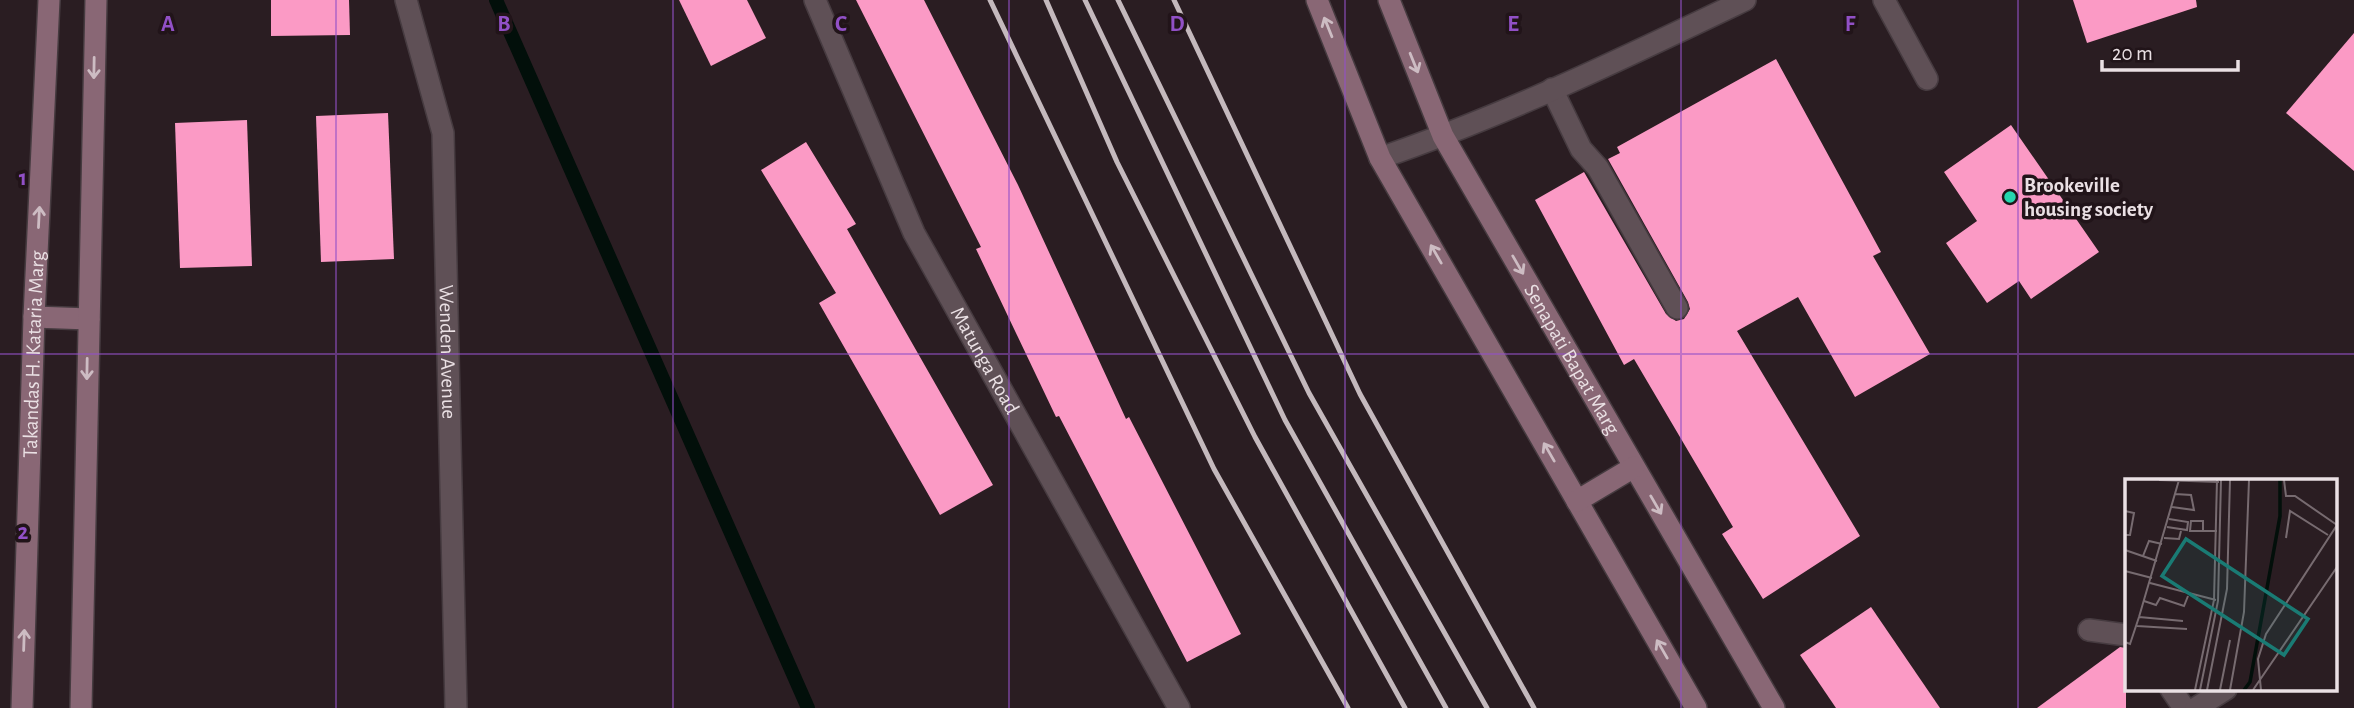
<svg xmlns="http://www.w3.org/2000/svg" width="2354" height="708" font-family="'Alegreya Sans',sans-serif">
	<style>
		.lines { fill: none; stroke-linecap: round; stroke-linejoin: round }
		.stream { stroke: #020f0a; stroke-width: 14 }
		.building { fill: #fb9ac5 }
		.street-casing { stroke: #463b40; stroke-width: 24 }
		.secondary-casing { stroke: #463b40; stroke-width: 24 }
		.street { stroke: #5f5056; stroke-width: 21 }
		.secondary { stroke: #896775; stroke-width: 21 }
		.rail { stroke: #c4b9bd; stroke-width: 5 }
		.oneway { stroke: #cdbcc3 }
		.grid { fill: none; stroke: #9150c6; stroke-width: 2; stroke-opacity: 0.55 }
		.poi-dot { fill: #25d5ae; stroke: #211419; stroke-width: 2.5 }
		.labels { text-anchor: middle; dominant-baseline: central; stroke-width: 7; stroke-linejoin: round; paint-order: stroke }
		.poi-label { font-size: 21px; font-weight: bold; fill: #eae0e4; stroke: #211419; text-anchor: start }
		.street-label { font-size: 21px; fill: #eae0e4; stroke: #211419 }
		.inset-river { fill: none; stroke: #020f0a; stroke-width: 3.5 }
		.inset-road { fill: none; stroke: #776b70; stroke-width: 2 }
		.view { fill: #1a7b74; fill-opacity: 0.15; stroke: #1a7b74; stroke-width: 3.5 }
		.inset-edge { fill: none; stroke: #eae0e4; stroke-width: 3.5 }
		.grid-label { font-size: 23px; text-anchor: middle; font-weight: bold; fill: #9150c6; stroke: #211419; stroke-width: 7; stroke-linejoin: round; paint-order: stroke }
	</style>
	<rect width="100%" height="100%" fill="#2a1d22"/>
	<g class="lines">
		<path class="stream" d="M 496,0 L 808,708"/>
	</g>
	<g class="building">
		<path d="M 271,0 L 349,0 L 350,35 L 271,36 Z"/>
		<path d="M 679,0 L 747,0 L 766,38 L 711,66 Z"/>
		<path d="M 856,0 L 924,0 L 1018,185 L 1126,419 L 1129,417 L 1241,634 L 1187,662 L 1059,416 L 1056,417 L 976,249 L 981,247 Z"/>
		<path d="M 2073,0 L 2196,0 L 2197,7 L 2087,43 Z"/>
		<path d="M 2354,33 L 2354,171 L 2286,113 Z"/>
		<path d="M 1776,59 L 1881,252 L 1873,256 L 1930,354 L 1855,397 L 1798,297 L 1737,331 L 1860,536 L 1763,599 L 1722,534 L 1733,527 L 1634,359 L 1624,365 L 1535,200 L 1584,172 L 1666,314 L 1676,321 L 1684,319 L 1690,309 L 1688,302 L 1608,159 L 1620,153 L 1617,147 Z"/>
		<path d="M 388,113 L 394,259 L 321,262 L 316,116 Z"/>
		<path d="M 247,120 L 252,266 L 180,268 L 175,123 Z"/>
		<path d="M 2011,125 L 2099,252 L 2031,299 L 2019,281 L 1987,303 L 1946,243 L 1977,221 L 1944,172 Z"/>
		<path d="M 806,142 L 856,224 L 847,229 L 993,485 L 940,515 L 819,303 L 836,293 L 761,170 Z"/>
		<path d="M 1871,607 L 1940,708 L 1836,708 L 1800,655 Z"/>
		<path d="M 2120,647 L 2126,648 L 2126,708 L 2037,708 Z"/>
	</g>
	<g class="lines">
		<defs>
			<g id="street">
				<path id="s1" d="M 406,0 L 443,133 L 456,708"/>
				<path id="s2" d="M 815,0 L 914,233 L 1179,708"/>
				<path d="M 1884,0 L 1927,79"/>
				<path d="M 1552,89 L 1581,149 L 1598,168 L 1677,308"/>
				<path d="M 1380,158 C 1506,115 1626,57 1745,0"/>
				<path d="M 2089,630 L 2126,635"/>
				<path d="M 2171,689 L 2184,708"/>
				<path d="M 2196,708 L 2226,689"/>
			</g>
			<g id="secondary">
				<path d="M 1317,0 L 1380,158 L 1696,708"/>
				<path id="s3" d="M 1389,0 L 1443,136 L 1774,708"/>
				<path d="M 34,317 L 89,319"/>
				<path d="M 1577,501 L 1634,467"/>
				<path id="s4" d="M 22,708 L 34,317 L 49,0"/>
				<path d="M 81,708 L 96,0"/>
			</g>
		</defs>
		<use href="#street" class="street-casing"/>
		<use href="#secondary" class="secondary-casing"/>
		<use href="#street" class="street"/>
		<use href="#secondary" class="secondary"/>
		<g class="rail">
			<path d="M 990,0 L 1214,469 L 1348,708"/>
			<path d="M 1046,0 L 1117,162 L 1255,437 L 1405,708"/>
			<path d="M 1085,0 L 1285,420 L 1446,708"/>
			<path d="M 1118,0 L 1309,393 L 1487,708"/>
			<path d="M 1174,0 L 1360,394 L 1534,708"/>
		</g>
	</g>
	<defs><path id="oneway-shaft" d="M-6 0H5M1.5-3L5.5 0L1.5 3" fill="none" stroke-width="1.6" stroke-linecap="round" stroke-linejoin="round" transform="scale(1.75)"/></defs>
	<g class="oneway">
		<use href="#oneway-shaft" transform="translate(1328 27) rotate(-112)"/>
		<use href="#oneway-shaft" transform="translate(1414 63) rotate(68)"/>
		<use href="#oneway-shaft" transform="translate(94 68) rotate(91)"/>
		<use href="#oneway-shaft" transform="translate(39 217) rotate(-87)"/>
		<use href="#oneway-shaft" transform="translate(1436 254) rotate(-120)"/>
		<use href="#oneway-shaft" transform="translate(1518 265) rotate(60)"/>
		<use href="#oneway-shaft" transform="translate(87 369) rotate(91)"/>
		<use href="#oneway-shaft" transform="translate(1549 452) rotate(-120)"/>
		<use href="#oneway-shaft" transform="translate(1656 505) rotate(60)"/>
		<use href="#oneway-shaft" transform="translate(24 640) rotate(-88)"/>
		<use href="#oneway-shaft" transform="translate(1662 649) rotate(-120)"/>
	</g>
	<path class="grid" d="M 336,0 L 336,708M 673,0 L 673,708M 1009,0 L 1009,708M 1345,0 L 1345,708M 1681,0 L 1681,708M 2018,0 L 2018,708M 0,354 L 2354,354"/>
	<circle class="poi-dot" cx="2010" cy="197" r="7"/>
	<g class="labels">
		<g class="poi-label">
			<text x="2024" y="185">Brookeville<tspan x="2024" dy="24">housing society</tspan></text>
		</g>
		<g class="street-label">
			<text stroke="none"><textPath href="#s1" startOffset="357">Wenden Avenue</textPath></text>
			<text stroke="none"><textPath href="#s4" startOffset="354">Takandas H. Kataria Marg</textPath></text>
			<text stroke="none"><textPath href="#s3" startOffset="404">Senapati Bapat Marg</textPath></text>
			<text stroke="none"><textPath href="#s2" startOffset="399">Matunga Road</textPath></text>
		</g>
	</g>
	<g transform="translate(2125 479)">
		<rect width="212" height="212" fill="#2a1d22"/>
		<path class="inset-river" d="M 119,211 L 125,203 L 155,37 L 155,1"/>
		<path class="inset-road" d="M 34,1 L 94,3M 159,1 L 161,17 L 170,17 L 212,46M 47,28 L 69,31 L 66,16 L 50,15M 0,32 L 9,34 L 5,56 L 0,56M 42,48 L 62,51 L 63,43 L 44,40M 78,52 L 78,42 L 66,42 L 65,52 L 92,52M 39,59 L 54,60 L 56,52M 161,59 L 165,32 L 203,56M 0,71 L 32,82M 18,77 L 24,62 L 37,65M 0,92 L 27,99M 25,104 L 91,121M 19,122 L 31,126 L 35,119 L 59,127 L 63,117M 14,138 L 58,142M 12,147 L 62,150M 0,163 L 5,165 L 14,138 L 54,1M 70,211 L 89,121 L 92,1M 75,211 L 93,122 L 96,1M 82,211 L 102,110 L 105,1M 95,211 L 105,161M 105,211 L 119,133 L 124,1M 128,211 L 212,88M 136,211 L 133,180 L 141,155 L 212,46"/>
		<path class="view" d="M 61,60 L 183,140 L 159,176 L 37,97 Z"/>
		<rect width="212" height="212" class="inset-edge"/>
	</g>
	<g class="grid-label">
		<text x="168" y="31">A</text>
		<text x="504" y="31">B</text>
		<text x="841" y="31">C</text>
		<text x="1177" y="31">D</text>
		<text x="1513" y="31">E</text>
		<text x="1850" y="31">F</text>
		<text x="23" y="185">1</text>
		<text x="23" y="539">2</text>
	</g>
	<path d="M2102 60v10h136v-10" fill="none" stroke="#eae0e4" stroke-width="3.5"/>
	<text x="2112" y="60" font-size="21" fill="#eae0e4" stroke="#211419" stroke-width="5" paint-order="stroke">20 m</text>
</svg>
